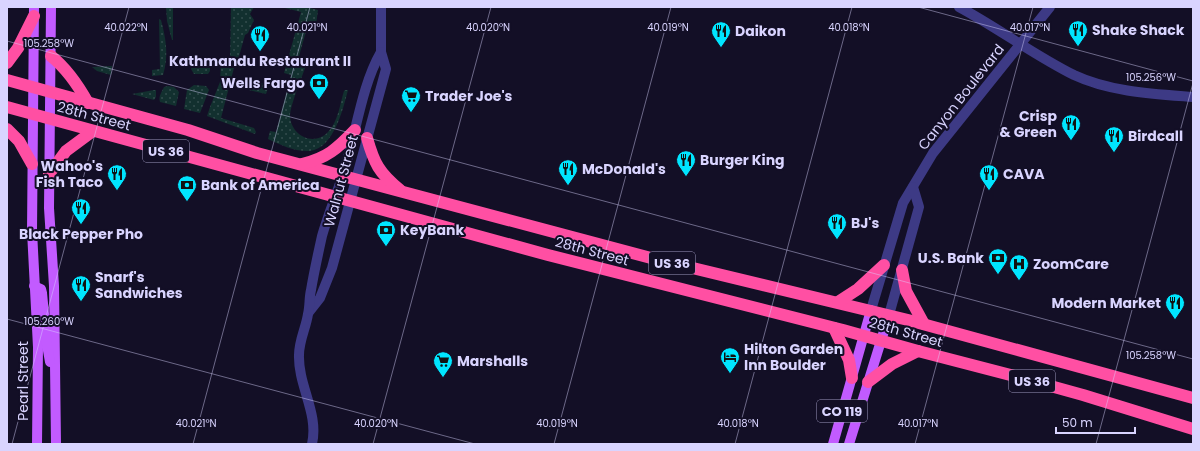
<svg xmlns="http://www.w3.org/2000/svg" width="1200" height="451" font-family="Poppins,sans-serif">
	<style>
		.grass { fill: url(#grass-dots) }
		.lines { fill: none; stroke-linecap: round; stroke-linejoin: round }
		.minor { stroke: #3d3a85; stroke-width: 10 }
		.major { stroke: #c25bff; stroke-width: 10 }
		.highway { stroke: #ff4fa3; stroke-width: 12 }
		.ticks { fill: none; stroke: #d9d4ff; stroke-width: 1; stroke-opacity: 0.45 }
		.labels { text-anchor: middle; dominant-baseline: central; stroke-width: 4; stroke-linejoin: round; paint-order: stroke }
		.shield { fill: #130f26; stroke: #9e99be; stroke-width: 1 }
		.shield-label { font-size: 13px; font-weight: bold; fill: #d9d4ff }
		.poi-label { font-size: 14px; font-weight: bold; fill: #d9d4ff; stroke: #130f26; text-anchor: start }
		.street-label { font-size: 14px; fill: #d9d4ff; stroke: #130f26 }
		.ticks-label { font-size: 10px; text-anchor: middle; fill: #d9d4ff; stroke: #130f26; stroke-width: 4; stroke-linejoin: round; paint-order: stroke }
	</style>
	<defs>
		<pattern id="grass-dots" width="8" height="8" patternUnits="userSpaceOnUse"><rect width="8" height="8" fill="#12302f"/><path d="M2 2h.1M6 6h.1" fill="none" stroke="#344d4e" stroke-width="1.8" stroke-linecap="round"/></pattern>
	</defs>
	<rect width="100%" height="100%" fill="#130f26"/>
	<g class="grass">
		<path d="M 166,7 L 173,7 L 173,40 L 172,40 L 167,21 Z"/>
		<path d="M 231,7 L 254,7 L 250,14 L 254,20 L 248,33 L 245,35 L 238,60 L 235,64 L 221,118 L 254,128 L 256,132 L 255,134 L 207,116 L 210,107 L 220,82 L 221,61 L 230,61 Z"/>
		<path d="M 281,7 L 306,7 L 318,10 L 316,25 L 314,26 L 308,24 L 298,60 L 307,63 C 303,74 290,106 290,116 C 291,136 314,147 328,132 C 338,122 340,104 344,91 L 345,90 L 348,90 C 343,109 334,148 310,151 C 295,152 281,145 268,139 L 270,131 L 276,132 L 291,75 L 284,73 L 301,12 Z"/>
		<path d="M 159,19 L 161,20 C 166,39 169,56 163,75 L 152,76 L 152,70 L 160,69 Z"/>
		<rect x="123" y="23" width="18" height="8"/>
		<path d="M 112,66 L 111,75 L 97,71 L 92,67 Z"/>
		<path d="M 192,67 L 210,67 L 210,71 L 208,74 L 194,74 L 191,69 Z"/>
		<path d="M 251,80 L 269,85 L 266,94 L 249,90 Z"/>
		<path d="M 194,85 L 206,86 L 209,90 L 200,113 L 184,109 L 187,90 Z"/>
		<path d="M 168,86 L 174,87 L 179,92 L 176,106 L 160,102 C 158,96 162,92 164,87 Z"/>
		<path d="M 154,90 L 156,90 L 156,97 L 154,100 L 132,94 Z"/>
	</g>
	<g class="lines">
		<g class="minor">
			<path d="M 959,7 C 998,28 1034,55 1074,75 C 1110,92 1154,94 1193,97"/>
			<path d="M 871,310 L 903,203 L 933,153 L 1050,7"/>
			<path d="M 309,312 L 320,298 L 332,268 L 386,69 L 381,52 L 381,7"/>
			<path d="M 889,315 L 919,207 L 913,187"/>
			<path d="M 312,444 C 319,413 298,386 299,355 C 299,340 306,328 308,314 C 310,306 309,298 311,290 C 314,272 318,254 322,236 C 329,211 340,187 347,161 C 357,126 363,83 381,52"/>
		</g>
		<g class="major">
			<path d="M 34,7 L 32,231 L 38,347 L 37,444"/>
			<path d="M 51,7 L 49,208 L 54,286 L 56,444"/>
			<path d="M 34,286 L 41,289 L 42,293 L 47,345 L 50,362"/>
			<path d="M 833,444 L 871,310"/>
			<path d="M 849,444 L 889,315"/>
		</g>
		<g class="highway">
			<path d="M 51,56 C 66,68 78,85 88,103"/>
			<path d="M 7,63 L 18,48 L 34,16"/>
			<path d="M 7,80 L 188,130 L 257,153 L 651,258 L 908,320 L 1193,398"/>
			<path d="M 7,107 L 548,255 L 843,330 L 918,351 L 1018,377 L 1083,395 L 1193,429"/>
			<path d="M 7,129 L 19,141 L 32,164"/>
			<path d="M 367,138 C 374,163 379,173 400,190"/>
			<path d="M 302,164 C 327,158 337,149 355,130"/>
			<path d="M 49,174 L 66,151 L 93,131"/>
			<path d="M 902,270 L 906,291 L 924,324"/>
			<path d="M 838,302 L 858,289 L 884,265"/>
			<path d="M 834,328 L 849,360 L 852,378"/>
			<path d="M 868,382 L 892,364 L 918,351"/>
		</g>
	</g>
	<path class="ticks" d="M 918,7 L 1193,81M 7,41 L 1193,359M 7,319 L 475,444M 12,444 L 129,7M 193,444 L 310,7M 373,444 L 491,7M 554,444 L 671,7M 735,444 L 852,7M 915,444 L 1033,7M 1096,444 L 1193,83"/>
	<defs>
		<symbol id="restaurant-pin" viewBox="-11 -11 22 30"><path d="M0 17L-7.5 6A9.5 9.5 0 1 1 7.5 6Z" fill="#00e5ff" stroke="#130f26"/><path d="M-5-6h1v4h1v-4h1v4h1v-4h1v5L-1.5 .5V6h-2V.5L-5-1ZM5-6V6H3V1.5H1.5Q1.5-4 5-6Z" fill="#111"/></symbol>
		<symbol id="bank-pin" viewBox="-11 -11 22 30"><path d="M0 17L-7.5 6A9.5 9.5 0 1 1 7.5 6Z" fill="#00e5ff" stroke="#130f26"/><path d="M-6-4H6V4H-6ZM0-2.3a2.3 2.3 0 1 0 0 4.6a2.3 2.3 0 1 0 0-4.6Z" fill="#111"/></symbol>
		<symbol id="supermarket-pin" viewBox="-11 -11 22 30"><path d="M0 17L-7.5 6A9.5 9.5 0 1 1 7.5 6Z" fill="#00e5ff" stroke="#130f26"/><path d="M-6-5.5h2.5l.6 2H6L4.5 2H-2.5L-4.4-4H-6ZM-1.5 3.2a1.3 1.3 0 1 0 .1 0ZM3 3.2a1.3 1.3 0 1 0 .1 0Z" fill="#111"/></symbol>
		<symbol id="hospital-pin" viewBox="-11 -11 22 30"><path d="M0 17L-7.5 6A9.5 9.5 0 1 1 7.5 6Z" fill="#00e5ff" stroke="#130f26"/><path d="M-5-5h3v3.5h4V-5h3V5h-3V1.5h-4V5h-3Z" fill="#111"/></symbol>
		<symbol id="hotel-pin" viewBox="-11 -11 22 30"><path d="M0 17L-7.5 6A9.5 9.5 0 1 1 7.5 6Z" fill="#00e5ff" stroke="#130f26"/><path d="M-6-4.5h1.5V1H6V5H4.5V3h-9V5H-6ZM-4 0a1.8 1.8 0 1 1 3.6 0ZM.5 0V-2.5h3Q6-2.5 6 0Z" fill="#111"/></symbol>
	</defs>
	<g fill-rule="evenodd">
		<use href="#restaurant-pin" x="1067" y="19" width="22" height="30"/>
		<use href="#restaurant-pin" x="710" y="20" width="22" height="30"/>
		<use href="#restaurant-pin" x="249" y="24" width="22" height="30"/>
		<use href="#bank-pin" x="308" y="72" width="22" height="30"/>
		<use href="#supermarket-pin" x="400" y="85" width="22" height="30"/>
		<use href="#restaurant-pin" x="1060" y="113" width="22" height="30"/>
		<use href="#restaurant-pin" x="1103" y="125" width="22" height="30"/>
		<use href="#restaurant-pin" x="675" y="149" width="22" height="30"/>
		<use href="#restaurant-pin" x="557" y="158" width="22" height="30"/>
		<use href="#restaurant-pin" x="106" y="163" width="22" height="30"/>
		<use href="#restaurant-pin" x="978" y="163" width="22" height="30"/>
		<use href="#bank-pin" x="176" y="174" width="22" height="30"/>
		<use href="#restaurant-pin" x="70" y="197" width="22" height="30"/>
		<use href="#restaurant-pin" x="826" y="212" width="22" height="30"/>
		<use href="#bank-pin" x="375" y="219" width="22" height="30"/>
		<use href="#bank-pin" x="987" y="247" width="22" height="30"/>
		<use href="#hospital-pin" x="1008" y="253" width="22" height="30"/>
		<use href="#restaurant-pin" x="70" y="274" width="22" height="30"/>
		<use href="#restaurant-pin" x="1164" y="292" width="22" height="30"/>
		<use href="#hotel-pin" x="719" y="346" width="22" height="30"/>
		<use href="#supermarket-pin" x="432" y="350" width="22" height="30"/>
	</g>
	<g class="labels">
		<g class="shield">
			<rect x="143" y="140" width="46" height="22" rx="3"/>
			<rect x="649" y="252" width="46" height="22" rx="3"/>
			<rect x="1009" y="370" width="46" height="22" rx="3"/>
			<rect x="817" y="400" width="50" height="22" rx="3"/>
		</g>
		<g class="shield-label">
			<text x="166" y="151">US 36</text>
			<text x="672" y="263">US 36</text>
			<text x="1032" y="381">US 36</text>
			<text x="842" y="411">CO 119</text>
		</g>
		<g class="poi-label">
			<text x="1092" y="30">Shake Shack</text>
			<text x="735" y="31">Daikon</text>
			<text x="260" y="61" text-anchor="middle">Kathmandu Restaurant II</text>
			<text x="305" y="83" text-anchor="end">Wells Fargo</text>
			<text x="425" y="96">Trader Joe's</text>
			<text x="1057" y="116" text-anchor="end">Crisp<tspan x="1057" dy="16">&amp; Green</tspan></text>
			<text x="1128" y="136">Birdcall</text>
			<text x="700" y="160">Burger King</text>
			<text x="103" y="166" text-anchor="end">Wahoo's<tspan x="103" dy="16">Fish Taco</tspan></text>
			<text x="582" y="169">McDonald's</text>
			<text x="1003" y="174">CAVA</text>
			<text x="201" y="185">Bank of America</text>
			<text x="851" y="223">BJ's</text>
			<text x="400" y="230">KeyBank</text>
			<text x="81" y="234" text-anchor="middle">Black Pepper Pho</text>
			<text x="984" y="258" text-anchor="end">U.S. Bank</text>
			<text x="1033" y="264">ZoomCare</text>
			<text x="95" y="277">Snarf's<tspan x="95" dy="16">Sandwiches</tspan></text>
			<text x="1161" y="303" text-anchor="end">Modern Market</text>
			<text x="744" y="349">Hilton Garden<tspan x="744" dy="16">Inn Boulder</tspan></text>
			<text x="457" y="361">Marshalls</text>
		</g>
		<g class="street-label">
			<text transform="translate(961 97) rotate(-52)">Canyon Boulevard</text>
			<text transform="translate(94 116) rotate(15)">28th Street</text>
			<text transform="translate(341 181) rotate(-75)">Walnut Street</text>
			<text transform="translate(592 251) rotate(15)">28th Street</text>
			<text transform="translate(906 332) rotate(16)">28th Street</text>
			<text transform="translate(23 381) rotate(-90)">Pearl Street</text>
		</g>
	</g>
	<g class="ticks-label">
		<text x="126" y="31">40.022°N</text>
		<text x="307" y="31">40.021°N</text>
		<text x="488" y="31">40.020°N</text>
		<text x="668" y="31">40.019°N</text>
		<text x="849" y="31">40.018°N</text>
		<text x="1030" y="31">40.017°N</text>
		<text x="49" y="47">105.258°W</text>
		<text x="1151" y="81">105.256°W</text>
		<text x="49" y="325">105.260°W</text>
		<text x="1151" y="359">105.258°W</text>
		<text x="196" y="427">40.021°N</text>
		<text x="376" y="427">40.020°N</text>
		<text x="557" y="427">40.019°N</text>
		<text x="738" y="427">40.018°N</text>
		<text x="918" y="427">40.017°N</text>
	</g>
	<rect width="1200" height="451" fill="none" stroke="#d9d4ff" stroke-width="16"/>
	<path d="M1056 427v6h79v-6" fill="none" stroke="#d9d4ff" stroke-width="2"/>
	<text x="1062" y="427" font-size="12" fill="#d9d4ff" stroke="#130f26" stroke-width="3" paint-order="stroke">50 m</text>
</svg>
